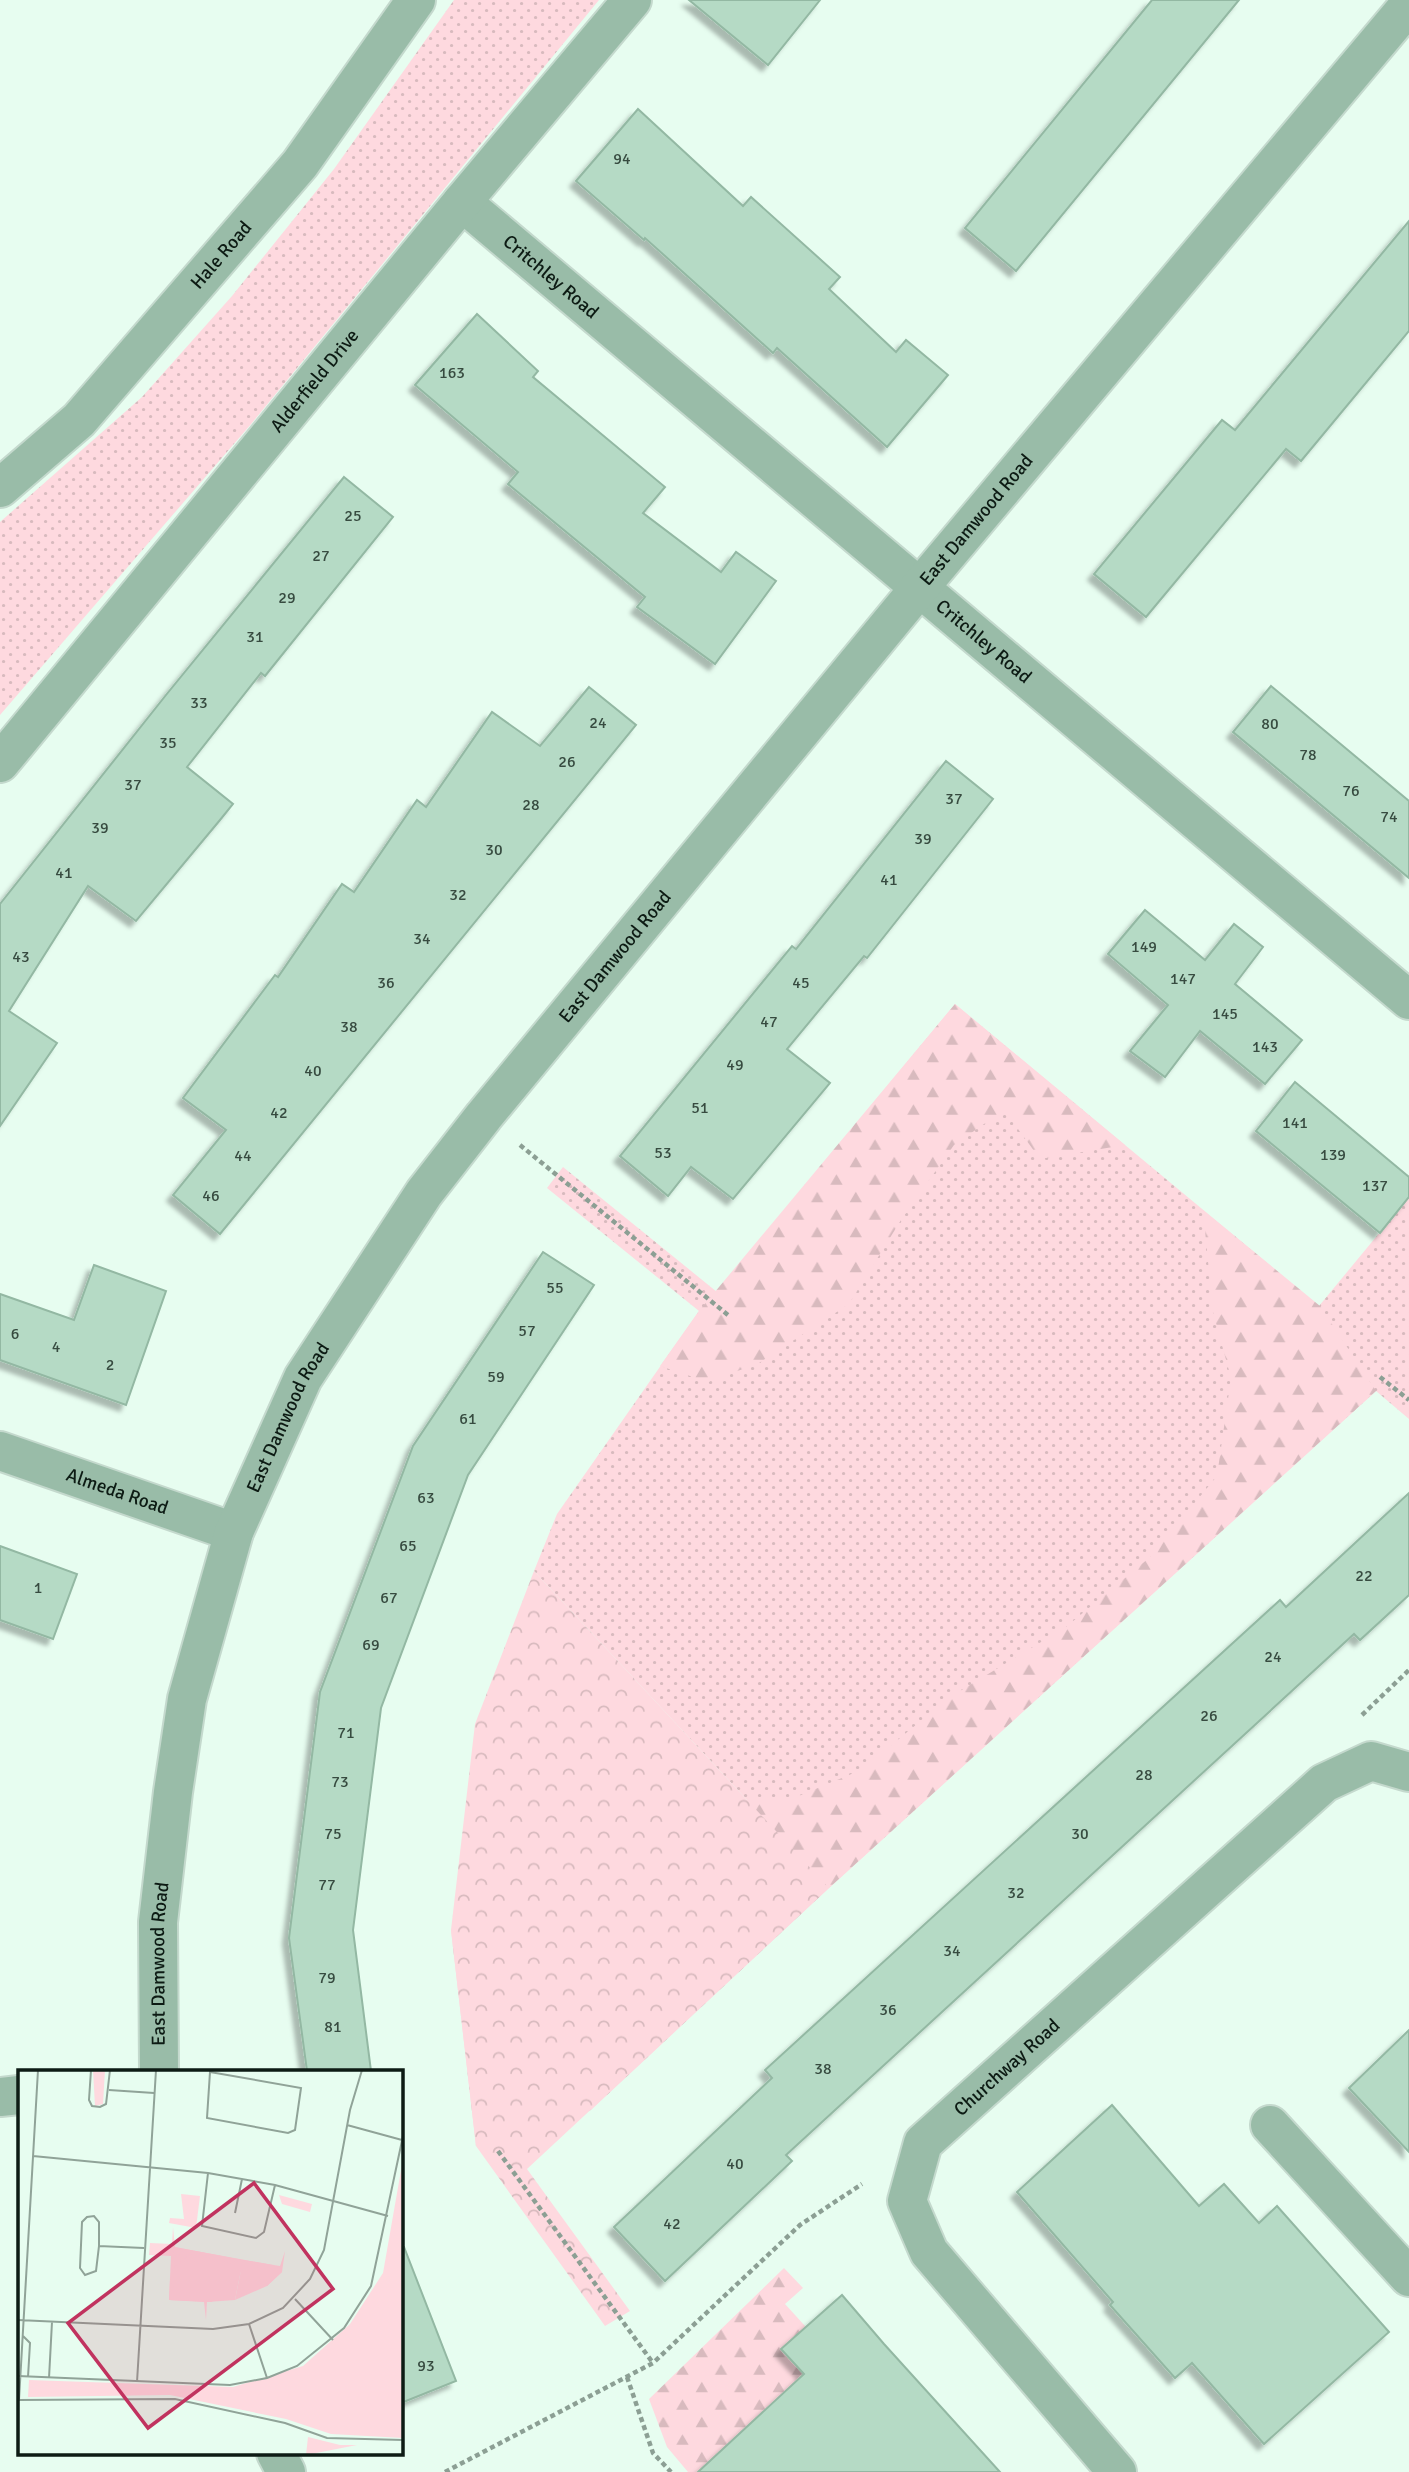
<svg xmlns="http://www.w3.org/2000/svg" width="1409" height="2472" font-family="Signika,sans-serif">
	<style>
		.grass { fill: url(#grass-dots) }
		.forest { fill: url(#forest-firs) }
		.park { fill: url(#park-crowns) }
		.building { fill: #b5dac5; stroke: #93b8a3; stroke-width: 2; filter: url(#shadow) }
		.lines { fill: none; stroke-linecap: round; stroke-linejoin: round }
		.minor-casing { stroke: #c4d9cd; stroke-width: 42 }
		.path { stroke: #8c9f94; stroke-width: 4.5; stroke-dasharray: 5 3.5; stroke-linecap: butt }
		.minor { stroke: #99bca8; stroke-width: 38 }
		.labels { text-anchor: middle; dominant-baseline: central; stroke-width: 7; stroke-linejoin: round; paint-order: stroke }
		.number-label { font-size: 16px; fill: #374b40 }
		.street-label { font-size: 19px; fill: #0d1b14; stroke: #e7fdf0 }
		.inset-road { fill: none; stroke: #90a398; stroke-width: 2 }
		.view { fill: #c1335f; fill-opacity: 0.15; stroke: #c1335f; stroke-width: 3.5 }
		.inset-edge { fill: none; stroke: #0d1b14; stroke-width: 3.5 }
	</style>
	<defs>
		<pattern id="grass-dots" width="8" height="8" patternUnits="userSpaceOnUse" patternTransform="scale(1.75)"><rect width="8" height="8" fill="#fed9df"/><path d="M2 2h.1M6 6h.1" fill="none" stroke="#d8babe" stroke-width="1.8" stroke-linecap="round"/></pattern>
		<pattern id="forest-firs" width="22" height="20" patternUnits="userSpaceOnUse" patternTransform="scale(1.75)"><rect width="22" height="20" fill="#fed9df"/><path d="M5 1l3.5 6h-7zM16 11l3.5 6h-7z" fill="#d8babe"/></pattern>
		<pattern id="park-crowns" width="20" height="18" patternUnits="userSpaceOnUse" patternTransform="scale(1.75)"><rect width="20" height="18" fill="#fed9df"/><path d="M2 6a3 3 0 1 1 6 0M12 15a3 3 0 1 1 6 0" fill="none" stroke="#d8babe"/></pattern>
		<filter id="shadow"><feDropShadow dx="-6" dy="6" stdDeviation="2" flood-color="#0004"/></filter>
	</defs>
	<rect width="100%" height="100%" fill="#e7fdf0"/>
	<g class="grass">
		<path d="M 454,0 L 599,0 L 252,423 L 0,715 L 0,522 L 142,397 L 232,296 L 334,169 Z"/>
		<path d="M 955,1004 L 1319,1306 L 1409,1197 L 1409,1419 L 1376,1391 L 829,1888 L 534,1571 L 557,1514 L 699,1311 L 547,1188 L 563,1167 L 717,1292 Z"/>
	</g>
	<g class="forest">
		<path d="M 955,1004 L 1125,1145 L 1040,1159 L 1004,1110 L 954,1145 L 901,1220 L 849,1304 L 759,1363 L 708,1382 L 660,1366 L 699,1311 Z"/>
		<path d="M 1203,1210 L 1320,1306 L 1376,1391 L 829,1888 L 591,2110 L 476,2146 L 451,1930 L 667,1800 L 789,1800 L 861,1770 L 950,1697 L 1066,1627 L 1149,1558 L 1217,1476 L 1231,1378 L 1213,1312 Z"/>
		<path d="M 784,2268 L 803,2288 L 785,2304 L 806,2327 L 782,2350 L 812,2383 L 747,2426 L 707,2464 L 714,2472 L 688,2472 L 667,2447 L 649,2399 Z"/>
	</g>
	<path class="park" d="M 534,1571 L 829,1888 L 527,2169 L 630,2311 L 605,2326 L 476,2146 L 451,1930 L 475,1724 Z"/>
	<g class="building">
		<path d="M 689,0 L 820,0 L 768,65 Z"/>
		<path d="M 1152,0 L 1239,0 L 1016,271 L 965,228 Z"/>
		<path d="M 638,109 L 743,206 L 751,197 L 840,277 L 829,289 L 896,352 L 906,340 L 948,375 L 887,447 L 777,348 L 773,353 L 645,238 L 644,240 L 576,181 Z"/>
		<path d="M 1409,221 L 1409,331 L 1301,461 L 1286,449 L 1146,617 L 1094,574 L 1222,420 L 1235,430 Z"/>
		<path d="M 477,314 L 538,371 L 533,377 L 665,487 L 643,513 L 721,572 L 736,552 L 776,581 L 715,664 L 637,607 L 645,597 L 508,484 L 518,472 L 415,385 Z"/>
		<path d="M 344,477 L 393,517 L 265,676 L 261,673 L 187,767 L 233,804 L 220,820 L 136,921 L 88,886 L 9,1011 L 57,1043 L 0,1126 L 0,904 L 166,695 Z"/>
		<path d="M 1271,686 L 1409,801 L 1409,878 L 1233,732 Z"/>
		<path d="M 589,687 L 636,725 L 220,1234 L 173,1195 L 226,1130 L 183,1098 L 275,975 L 278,977 L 342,884 L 354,892 L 417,800 L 426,807 L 492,712 L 540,746 Z"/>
		<path d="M 946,761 L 993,799 L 867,958 L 864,956 L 787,1049 L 830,1083 L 733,1199 L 691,1167 L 668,1196 L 620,1156 L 792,946 L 796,949 Z"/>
		<path d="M 1145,910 L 1205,960 L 1234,924 L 1263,947 L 1235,984 L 1302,1040 L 1265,1084 L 1200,1031 L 1165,1077 L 1130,1051 L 1168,1005 L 1108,954 Z"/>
		<path d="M 1295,1082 L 1409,1177 L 1409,1197 L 1380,1233 L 1256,1131 Z"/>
		<path d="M 543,1252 L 594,1285 L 468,1475 L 381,1708 L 353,1930 L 371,2071 L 307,2071 L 289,1938 L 320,1692 L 413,1446 Z"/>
		<path d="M 94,1265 L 166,1291 L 126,1405 L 0,1360 L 0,1294 L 74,1320 Z"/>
		<path d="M 1409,1493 L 1409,1595 L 1360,1640 L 1354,1634 L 786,2155 L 792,2161 L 665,2281 L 614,2227 L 772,2078 L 765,2070 L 1280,1600 L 1286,1607 Z"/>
		<path d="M 0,1546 L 77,1574 L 53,1639 L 0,1620 Z"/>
		<path d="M 1409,2030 L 1409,2152 L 1349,2088 Z"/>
		<path d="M 1112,2105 L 1199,2206 L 1224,2184 L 1259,2223 L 1277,2206 L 1389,2332 L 1264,2444 L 1192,2363 L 1175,2378 L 1110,2305 L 1113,2302 L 1017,2192 Z"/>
		<path d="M 401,2247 L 404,2247 L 456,2381 L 401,2403 Z"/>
		<path d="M 842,2295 L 884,2344 L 1000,2472 L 698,2472 L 804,2374 L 781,2349 Z"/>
	</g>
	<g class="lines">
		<defs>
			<g id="minor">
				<path id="s1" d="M 462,202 L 1409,1000"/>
				<path id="s2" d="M 0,488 L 79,420 L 300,164 L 416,0"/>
				<path id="s3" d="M 0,763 L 462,202 L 632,0"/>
				<path id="s4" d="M 0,1451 L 234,1532"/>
				<path id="s5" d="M 159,2071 L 158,1922 L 173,1792 L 187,1699 L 234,1532 L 303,1378 L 424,1193 L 484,1116 L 920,587 L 1409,5"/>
				<path d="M 0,2097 L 19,2095"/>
				<path d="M 1270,2125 L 1409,2277"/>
				<path d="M 276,2453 L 286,2472"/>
				<path id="s6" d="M 1117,2472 L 929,2252 L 907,2201 L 923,2143 L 1324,1783 L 1371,1761 L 1409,1772"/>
			</g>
		</defs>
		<use href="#minor" class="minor-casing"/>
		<g class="path">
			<path d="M 520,1145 L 728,1315"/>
			<path d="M 1380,1377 L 1409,1400"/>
			<path d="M 1362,1715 L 1409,1670"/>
			<path d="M 498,2151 L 653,2363"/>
			<path d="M 627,2377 L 653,2453 L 671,2472"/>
			<path d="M 445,2472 L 653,2363 L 800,2225 L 862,2184"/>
		</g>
		<use href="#minor" class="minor"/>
	</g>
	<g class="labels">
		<g class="number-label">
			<text x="622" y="159">94</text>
			<text x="452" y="373">163</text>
			<text x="353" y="516">25</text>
			<text x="321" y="556">27</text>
			<text x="287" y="598">29</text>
			<text x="255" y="637">31</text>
			<text x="199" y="703">33</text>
			<text x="598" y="723">24</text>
			<text x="1270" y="724">80</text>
			<text x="168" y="743">35</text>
			<text x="1308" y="755">78</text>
			<text x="567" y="762">26</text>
			<text x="133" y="785">37</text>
			<text x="1351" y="791">76</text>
			<text x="954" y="799">37</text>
			<text x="531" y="805">28</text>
			<text x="1389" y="817">74</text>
			<text x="100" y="828">39</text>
			<text x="923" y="839">39</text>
			<text x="494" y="850">30</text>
			<text x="64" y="873">41</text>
			<text x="889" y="880">41</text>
			<text x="458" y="895">32</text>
			<text x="422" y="939">34</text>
			<text x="1144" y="947">149</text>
			<text x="21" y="957">43</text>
			<text x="1183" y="979">147</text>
			<text x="386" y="983">36</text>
			<text x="801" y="983">45</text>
			<text x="1225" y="1014">145</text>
			<text x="769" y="1022">47</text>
			<text x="349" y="1027">38</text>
			<text x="1265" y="1047">143</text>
			<text x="735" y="1065">49</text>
			<text x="313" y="1071">40</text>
			<text x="700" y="1108">51</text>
			<text x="279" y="1113">42</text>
			<text x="1295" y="1123">141</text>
			<text x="663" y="1153">53</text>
			<text x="1333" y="1155">139</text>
			<text x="243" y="1156">44</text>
			<text x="1375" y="1186">137</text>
			<text x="211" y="1196">46</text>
			<text x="555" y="1288">55</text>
			<text x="527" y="1331">57</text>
			<text x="15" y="1334">6</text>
			<text x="56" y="1347">4</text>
			<text x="110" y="1365">2</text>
			<text x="496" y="1377">59</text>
			<text x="468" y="1419">61</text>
			<text x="426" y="1498">63</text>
			<text x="408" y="1546">65</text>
			<text x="1364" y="1576">22</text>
			<text x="38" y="1588">1</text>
			<text x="389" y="1598">67</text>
			<text x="371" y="1645">69</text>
			<text x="1273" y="1657">24</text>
			<text x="1209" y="1716">26</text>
			<text x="346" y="1733">71</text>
			<text x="1144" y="1775">28</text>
			<text x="340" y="1782">73</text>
			<text x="333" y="1834">75</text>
			<text x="1080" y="1834">30</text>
			<text x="327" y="1885">77</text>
			<text x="1016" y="1893">32</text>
			<text x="952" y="1951">34</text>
			<text x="327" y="1978">79</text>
			<text x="888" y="2010">36</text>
			<text x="333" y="2027">81</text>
			<text x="823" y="2069">38</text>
			<text x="735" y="2164">40</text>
			<text x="672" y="2224">42</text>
			<text x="426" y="2366">93</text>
		</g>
		<g class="street-label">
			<text stroke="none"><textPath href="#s2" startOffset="322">Hale Road</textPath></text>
			<text stroke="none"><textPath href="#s1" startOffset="116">Critchley Road</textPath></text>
			<text stroke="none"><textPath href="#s3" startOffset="495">Alderfield Drive</textPath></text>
			<text stroke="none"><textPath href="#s5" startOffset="1808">East Damwood Road</textPath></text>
			<text stroke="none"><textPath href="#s1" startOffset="682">Critchley Road</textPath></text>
			<text stroke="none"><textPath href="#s5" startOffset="1241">East Damwood Road</textPath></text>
			<text stroke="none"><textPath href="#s5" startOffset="674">East Damwood Road</textPath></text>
			<text stroke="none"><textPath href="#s4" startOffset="124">Almeda Road</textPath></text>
			<text stroke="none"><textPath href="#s5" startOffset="107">East Damwood Road</textPath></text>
			<text stroke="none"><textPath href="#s6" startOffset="518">Churchway Road</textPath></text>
		</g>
	</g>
	<g transform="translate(18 2070)">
		<rect width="385" height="385" fill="#e7fdf0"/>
		<path d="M 75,0 L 87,0 L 85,34 L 77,36 ZM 385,89 L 385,368 L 313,364 L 268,349 L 152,325 L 10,327 L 11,310 L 215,317 L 285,296 L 332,254 L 365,203 ZM 163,124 L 182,126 L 178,158 L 151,153 L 152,148 L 166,149 ZM 261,125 L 294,134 L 292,142 L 264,134 ZM 155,157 L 157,177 L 225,190 L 217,230 L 189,232 L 188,250 L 186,232 L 151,230 L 153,186 L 131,185 L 132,173 L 154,174 ZM 290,367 L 322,375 L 339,375 L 288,385 Z" fill="#fed9df"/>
		<path d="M 156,177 L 255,195 L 264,202 L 249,216 L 232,213 L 214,194 L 172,184 L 153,200 ZM 152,210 L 157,221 L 180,221 L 195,232 L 151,230 Z" fill="#fed9df"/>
		<path d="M 267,181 L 264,202 L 249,216 L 217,230 L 225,190 L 262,196 Z" fill="#fed9df"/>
		<path class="inset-road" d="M 73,0 L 71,30 L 74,36 L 82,37 L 88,34 L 92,0M 192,2 L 283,18 L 277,60 L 270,63 L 189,48 ZM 91,20 L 136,23M 329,55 L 384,70M 15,86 L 190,103 L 257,115 L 370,146M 190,103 L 184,156 L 238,168 L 246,162 L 257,115M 217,143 L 224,109M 81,176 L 81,152 L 76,146 L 69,147 L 64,152 L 62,198 L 67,205 L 78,201 L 81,176 L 126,178M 277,229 L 315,270M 0,250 L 195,259 L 231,254 L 265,238 L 292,209 L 306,180 L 332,40 L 344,0M 231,254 L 249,308M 5,266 L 12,273 L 10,307M 0,306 L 212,315 L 249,308 L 279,296 L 326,258 L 353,216 L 385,66M 31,308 L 34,252M 119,312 L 138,0M 0,330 L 157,329 L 267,353 L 309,368 L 385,370M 1,330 L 20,0"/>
		<path class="view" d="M 236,113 L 315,219 L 130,358 L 50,253 Z"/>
		<rect width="385" height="385" class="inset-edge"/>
	</g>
</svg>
